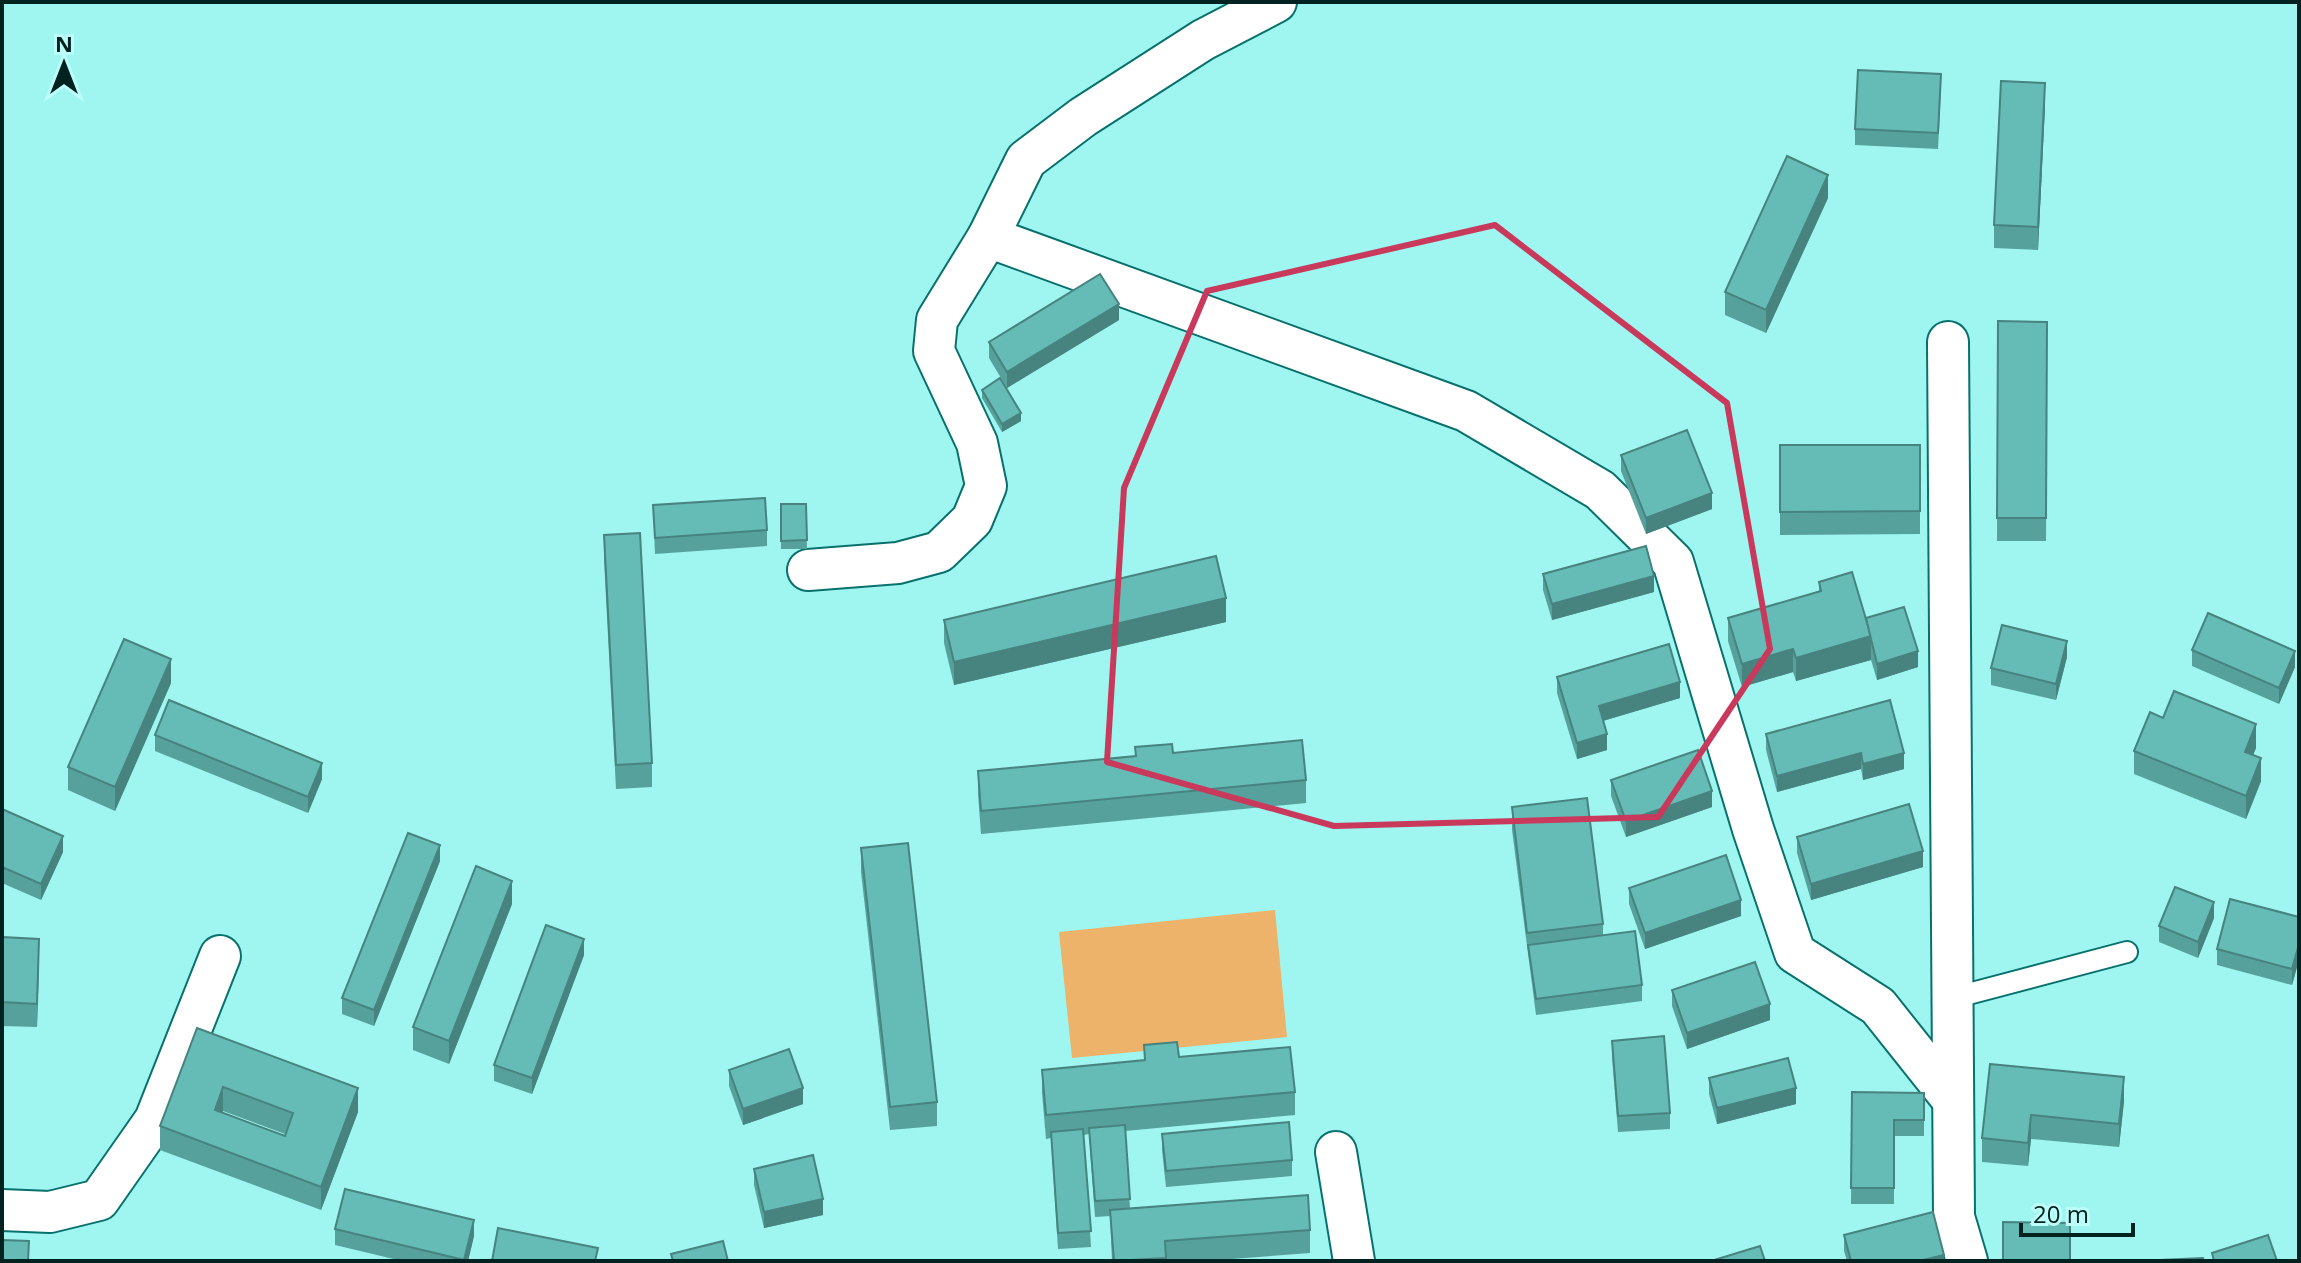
<svg xmlns="http://www.w3.org/2000/svg" width="2301" height="1263" font-family="'Open Sans',sans-serif">
	<style>
		.garden { fill: #eeb36b }
		.lines { fill: none; stroke-linecap: round; stroke-linejoin: round }
		.service-casing { stroke: #08716d; stroke-width: 24 }
		.minor-casing { stroke: #08716d; stroke-width: 44 }
		.service { stroke: #fff; stroke-width: 20 }
		.minor { stroke: #fff; stroke-width: 40 }
		.wall { fill: #57a19d; fill-rule: evenodd }
		.shaded-wall { fill: #47837f }
		.building { fill: #65bbb6; stroke: #47837f; stroke-width: 2; fill-rule: evenodd }
		.marked { fill: none; stroke: #c8395c; stroke-width: 6; stroke-linejoin: round }
	</style>
	<rect width="100%" height="100%" fill="#9ff5ef"/>
	<path class="garden" d="M 1275,910 L 1287,1037 L 1072,1058 L 1059,932 Z"/>
	<g class="lines">
		<defs>
			<path id="service" d="M 1953,998 L 2127,952"/>
			<g id="minor">
				<path d="M 988,237 L 1466,411 L 1600,490 L 1673,562 L 1753,829 L 1795,953 L 1878,1006 L 1952,1099"/>
				<path d="M 1948,342 L 1954,1217 L 1967,1261"/>
				<path d="M 808,570 L 898,563 L 939,552 L 972,520 L 986,486 L 977,443 L 934,351 L 937,320 L 988,237 L 1026,160 L 1083,117 L 1203,40 L 1276,2"/>
				<path d="M 1336,1152 L 1354,1261"/>
				<path d="M 2,1210 L 50,1212 L 99,1200 L 155,1120 L 220,956"/>
			</g>
		</defs>
		<use href="#service" class="service-casing"/>
		<use href="#minor" class="minor-casing"/>
		<use href="#service" class="service"/>
		<use href="#minor" class="minor"/>
	</g>
	<g class="wall">
		<path d="M 1941,90 L 1938,149 L 1855,145 L 1855,129 Z"/>
		<path d="M 2045,106 L 2038,250 L 1994,248 L 1994,225 Z"/>
		<path d="M 1828,198 L 1766,333 L 1725,315 L 1725,292 Z"/>
		<path d="M 1119,320 L 1007,388 L 989,358 L 989,342 Z"/>
		<path d="M 1998,321 L 2047,322 L 2046,541 L 1997,541 Z"/>
		<path d="M 982,390 L 1021,421 L 1002,432 L 982,398 Z"/>
		<path d="M 1780,445 L 1920,445 L 1920,534 L 1780,535 Z"/>
		<path d="M 1621,455 L 1712,509 L 1646,534 L 1621,471 Z"/>
		<path d="M 781,504 L 806,504 L 807,549 L 781,549 Z"/>
		<path d="M 653,505 L 767,530 L 767,546 L 655,554 Z"/>
		<path d="M 604,535 L 652,763 L 652,787 L 616,789 L 604,559 Z"/>
		<path d="M 1543,574 L 1654,592 L 1552,620 L 1543,590 Z"/>
		<path d="M 1819,582 L 1866,618 L 1918,667 L 1877,680 L 1871,660 L 1796,681 L 1793,672 L 1742,687 L 1728,641 L 1728,618 L 1819,591 Z"/>
		<path d="M 944,620 L 1226,622 L 954,685 L 944,643 Z"/>
		<path d="M 2192,650 L 2295,667 L 2279,704 L 2192,666 Z"/>
		<path d="M 2067,657 L 2056,700 L 1991,685 L 1991,668 Z"/>
		<path d="M 1557,677 L 1680,698 L 1603,721 L 1607,750 L 1577,759 L 1557,693 Z"/>
		<path d="M 171,683 L 115,811 L 68,790 L 68,767 Z"/>
		<path d="M 1890,700 L 1904,769 L 1863,780 L 1861,769 L 1777,792 L 1766,750 L 1766,734 Z"/>
		<path d="M 2163,718 L 2256,748 L 2253,755 L 2261,781 L 2246,819 L 2134,774 L 2134,751 Z"/>
		<path d="M 155,735 L 322,779 L 308,813 L 155,751 Z"/>
		<path d="M 1135,747 L 1173,753 L 1306,780 L 1306,803 L 981,834 L 978,794 L 978,771 L 1135,756 Z"/>
		<path d="M 1611,780 L 1712,807 L 1626,837 L 1611,796 Z"/>
		<path d="M 1512,807 L 1603,924 L 1603,935 L 1642,985 L 1642,1001 L 1536,1015 L 1512,830 Z"/>
		<path d="M 2,809 L 63,852 L 41,900 L 2,883 Z"/>
		<path d="M 1797,837 L 1923,867 L 1811,900 L 1797,853 Z"/>
		<path d="M 861,848 L 937,1102 L 937,1126 L 890,1130 L 861,872 Z"/>
		<path d="M 440,861 L 374,1026 L 342,1014 L 342,998 Z"/>
		<path d="M 1629,888 L 1741,916 L 1645,949 L 1629,904 Z"/>
		<path d="M 512,904 L 449,1064 L 413,1050 L 413,1027 Z"/>
		<path d="M 2299,917 L 2299,960 L 2292,985 L 2217,965 L 2217,949 Z"/>
		<path d="M 2214,918 L 2198,958 L 2159,942 L 2159,926 Z"/>
		<path d="M 2,937 L 39,962 L 37,1027 L 2,1026 Z"/>
		<path d="M 584,955 L 532,1094 L 494,1081 L 494,1065 Z"/>
		<path d="M 2299,970 L 2299,993 L 2297,992 L 2297,976 Z"/>
		<path d="M 1672,990 L 1770,1020 L 1687,1049 L 1672,1006 Z"/>
		<path d="M 197,1028 L 358,1112 L 321,1210 L 160,1150 L 160,1126 ZM 223,1111 L 285,1134 L 285,1136 L 223,1112 Z"/>
		<path d="M 1612,1041 L 1670,1113 L 1670,1129 L 1618,1132 L 1612,1057 Z"/>
		<path d="M 1144,1045 L 1179,1057 L 1295,1092 L 1295,1115 L 1125,1131 L 1130,1208 L 1310,1230 L 1310,1253 L 1205,1261 L 1112,1261 L 1110,1216 L 1095,1217 L 1089,1134 L 1084,1135 L 1091,1247 L 1058,1249 L 1051,1138 L 1046,1139 L 1042,1093 L 1042,1070 L 1144,1060 Z"/>
		<path d="M 1990,1064 L 2124,1101 L 2119,1147 L 2031,1139 L 2028,1166 L 1982,1162 L 1982,1138 Z"/>
		<path d="M 729,1070 L 803,1104 L 743,1125 L 729,1086 Z"/>
		<path d="M 1709,1078 L 1796,1104 L 1717,1124 L 1709,1094 Z"/>
		<path d="M 1852,1092 L 1924,1093 L 1924,1136 L 1894,1136 L 1894,1204 L 1851,1204 Z"/>
		<path d="M 1162,1134 L 1292,1160 L 1292,1176 L 1166,1187 L 1162,1150 Z"/>
		<path d="M 754,1169 L 823,1215 L 764,1228 L 754,1185 Z"/>
		<path d="M 335,1229 L 474,1236 L 468,1261 L 402,1261 L 335,1245 Z"/>
		<path d="M 1844,1235 L 1944,1261 L 1847,1261 L 1844,1251 Z"/>
	</g>
	<g class="shaded-wall">
		<path d="M 2045,83 L 2045,106 L 2038,250 L 2038,227 Z"/>
		<path d="M 1828,175 L 1828,198 L 1766,333 L 1766,310 Z"/>
		<path d="M 1119,304 L 1119,320 L 1007,388 L 1007,372 Z"/>
		<path d="M 1021,413 L 1021,421 L 1002,432 L 1002,424 Z"/>
		<path d="M 1712,493 L 1712,509 L 1646,534 L 1646,518 Z"/>
		<path d="M 1654,576 L 1654,592 L 1552,620 L 1552,604 Z"/>
		<path d="M 1226,598 L 1226,622 L 954,685 L 954,662 Z"/>
		<path d="M 1871,636 L 1871,660 L 1796,681 L 1796,658 Z"/>
		<path d="M 2067,641 L 2067,657 L 2056,700 L 2056,684 Z"/>
		<path d="M 1793,649 L 1793,672 L 1742,687 L 1742,664 Z"/>
		<path d="M 1918,651 L 1918,667 L 1877,680 L 1877,664 Z"/>
		<path d="M 2295,651 L 2295,667 L 2279,704 L 2279,688 Z"/>
		<path d="M 171,659 L 171,683 L 115,811 L 115,787 Z"/>
		<path d="M 1680,682 L 1680,698 L 1599,722 L 1599,706 Z"/>
		<path d="M 2256,724 L 2256,748 L 2245,775 L 2245,752 Z"/>
		<path d="M 1607,734 L 1607,750 L 1577,759 L 1577,743 Z"/>
		<path d="M 1861,753 L 1861,769 L 1777,792 L 1777,776 Z"/>
		<path d="M 1904,753 L 1904,769 L 1863,780 L 1863,764 Z"/>
		<path d="M 2261,758 L 2261,781 L 2246,819 L 2246,796 Z"/>
		<path d="M 322,763 L 322,779 L 308,813 L 308,797 Z"/>
		<path d="M 1712,791 L 1712,807 L 1626,837 L 1626,821 Z"/>
		<path d="M 63,836 L 63,852 L 41,900 L 41,884 Z"/>
		<path d="M 440,845 L 440,861 L 374,1026 L 374,1010 Z"/>
		<path d="M 1923,851 L 1923,867 L 1811,900 L 1811,884 Z"/>
		<path d="M 512,881 L 512,904 L 449,1064 L 449,1041 Z"/>
		<path d="M 1741,900 L 1741,916 L 1645,949 L 1645,933 Z"/>
		<path d="M 2214,902 L 2214,918 L 2198,958 L 2198,942 Z"/>
		<path d="M 39,939 L 39,962 L 37,1027 L 37,1004 Z"/>
		<path d="M 584,939 L 584,955 L 532,1094 L 532,1078 Z"/>
		<path d="M 2299,944 L 2299,960 L 2292,985 L 2292,969 Z"/>
		<path d="M 1770,1004 L 1770,1020 L 1687,1049 L 1687,1033 Z"/>
		<path d="M 2124,1077 L 2124,1101 L 2119,1147 L 2119,1124 Z"/>
		<path d="M 223,1087 L 223,1111 L 215,1133 L 215,1110 Z"/>
		<path d="M 358,1088 L 358,1112 L 321,1210 L 321,1187 Z"/>
		<path d="M 803,1088 L 803,1104 L 743,1125 L 743,1109 Z"/>
		<path d="M 1796,1088 L 1796,1104 L 1717,1124 L 1717,1108 Z"/>
		<path d="M 2031,1115 L 2031,1139 L 2028,1166 L 2028,1143 Z"/>
		<path d="M 823,1199 L 823,1215 L 764,1228 L 764,1212 Z"/>
		<path d="M 474,1220 L 474,1236 L 468,1261 L 464,1261 Z"/>
		<path d="M 1944,1255 L 1944,1261 L 1919,1261 Z"/>
	</g>
	<g class="building">
		<path d="M 1858,70 L 1941,74 L 1938,133 L 1855,129 Z"/>
		<path d="M 2001,81 L 2045,83 L 2038,227 L 1994,225 Z"/>
		<path d="M 1787,156 L 1828,175 L 1766,310 L 1725,292 Z"/>
		<path d="M 1100,274 L 1119,304 L 1007,372 L 989,342 Z"/>
		<path d="M 1998,321 L 2047,322 L 2046,518 L 1997,518 Z"/>
		<path d="M 1000,378 L 1021,413 L 1002,424 L 982,390 Z"/>
		<path d="M 1687,430 L 1712,493 L 1646,518 L 1621,455 Z"/>
		<path d="M 1780,445 L 1920,445 L 1920,511 L 1780,512 Z"/>
		<path d="M 765,498 L 767,530 L 655,538 L 653,505 Z"/>
		<path d="M 781,504 L 806,504 L 807,540 L 781,541 Z"/>
		<path d="M 640,533 L 652,763 L 616,765 L 604,535 Z"/>
		<path d="M 1646,546 L 1654,576 L 1552,604 L 1543,574 Z"/>
		<path d="M 1216,556 L 1226,598 L 954,662 L 944,620 Z"/>
		<path d="M 1852,572 L 1871,636 L 1796,658 L 1793,649 L 1742,664 L 1728,618 L 1821,591 L 1819,582 Z"/>
		<path d="M 1904,607 L 1918,651 L 1877,664 L 1866,618 Z"/>
		<path d="M 2208,613 L 2295,651 L 2279,688 L 2192,650 Z"/>
		<path d="M 2002,625 L 2067,641 L 2056,684 L 1991,668 Z"/>
		<path d="M 124,639 L 171,659 L 115,787 L 68,767 Z"/>
		<path d="M 1669,644 L 1680,682 L 1599,706 L 1607,734 L 1577,743 L 1557,677 Z"/>
		<path d="M 2174,691 L 2256,724 L 2245,752 L 2261,758 L 2246,796 L 2134,751 L 2150,712 L 2163,718 Z"/>
		<path d="M 169,700 L 322,763 L 308,797 L 155,735 Z"/>
		<path d="M 1890,700 L 1904,753 L 1863,764 L 1861,753 L 1777,776 L 1766,734 Z"/>
		<path d="M 1302,740 L 1306,780 L 981,811 L 978,771 L 1136,756 L 1135,747 L 1172,744 L 1173,753 Z"/>
		<path d="M 1698,750 L 1712,791 L 1626,821 L 1611,780 Z"/>
		<path d="M 1587,798 L 1603,924 L 1527,933 L 1512,807 Z"/>
		<path d="M 1909,804 L 1923,851 L 1811,884 L 1797,837 Z"/>
		<path d="M 2,809 L 63,836 L 41,884 L 2,867 Z"/>
		<path d="M 408,833 L 440,845 L 374,1010 L 342,998 Z"/>
		<path d="M 908,843 L 937,1102 L 890,1107 L 861,848 Z"/>
		<path d="M 1726,855 L 1741,900 L 1645,933 L 1629,888 Z"/>
		<path d="M 476,866 L 512,881 L 449,1041 L 413,1027 Z"/>
		<path d="M 2175,887 L 2214,902 L 2198,942 L 2159,926 Z"/>
		<path d="M 2230,899 L 2299,917 L 2299,944 L 2292,969 L 2217,949 Z"/>
		<path d="M 546,925 L 584,939 L 532,1078 L 494,1065 Z"/>
		<path d="M 1635,931 L 1642,985 L 1536,999 L 1528,945 Z"/>
		<path d="M 2,937 L 39,939 L 37,1004 L 2,1002 Z"/>
		<path d="M 1755,962 L 1770,1004 L 1687,1033 L 1672,990 Z"/>
		<path d="M 197,1028 L 358,1088 L 321,1187 L 160,1126 ZM 223,1087 L 293,1113 L 285,1136 L 215,1110 Z"/>
		<path d="M 1664,1036 L 1670,1113 L 1618,1116 L 1612,1041 Z"/>
		<path d="M 1177,1042 L 1179,1057 L 1290,1047 L 1295,1092 L 1046,1115 L 1042,1070 L 1145,1060 L 1144,1045 Z"/>
		<path d="M 789,1049 L 803,1088 L 743,1109 L 729,1070 Z"/>
		<path d="M 1788,1058 L 1796,1088 L 1717,1108 L 1709,1078 Z"/>
		<path d="M 1990,1064 L 2124,1077 L 2119,1124 L 2031,1115 L 2028,1143 L 1982,1138 Z"/>
		<path d="M 1852,1092 L 1924,1093 L 1924,1120 L 1894,1120 L 1894,1188 L 1851,1188 Z"/>
		<path d="M 1289,1122 L 1292,1160 L 1166,1171 L 1162,1134 Z"/>
		<path d="M 1125,1125 L 1130,1199 L 1095,1201 L 1089,1128 Z"/>
		<path d="M 1083,1129 L 1091,1231 L 1058,1233 L 1051,1132 Z"/>
		<path d="M 813,1155 L 823,1199 L 764,1212 L 754,1169 Z"/>
		<path d="M 345,1189 L 474,1220 L 464,1260 L 335,1229 Z"/>
		<path d="M 1308,1195 L 1310,1230 L 1165,1241 L 1166,1258 L 1114,1261 L 1110,1210 Z"/>
		<path d="M 1933,1212 L 1944,1255 L 1919,1261 L 1851,1261 L 1844,1235 Z"/>
		<path d="M 2003,1222 L 2070,1223 L 2070,1261 L 2003,1261 Z"/>
		<path d="M 498,1228 L 598,1248 L 595,1261 L 492,1261 Z"/>
		<path d="M 2268,1235 L 2277,1261 L 2214,1261 L 2212,1253 Z"/>
		<path d="M 2,1240 L 29,1241 L 28,1261 L 2,1261 Z"/>
		<path d="M 723,1241 L 728,1261 L 673,1261 L 671,1254 Z"/>
		<path d="M 1760,1246 L 1765,1261 L 1711,1261 Z"/>
		<path d="M 2203,1258 L 2204,1261 L 2138,1261 Z"/>
	</g>
	<path class="marked" d="M 1495,225 L 1727,403 L 1770,649 L 1658,817 L 1334,826 L 1107,762 L 1124,488 L 1207,291 Z"/>
	<rect width="2301" height="1263" fill="none" stroke="#002221" stroke-width="8"/>
	<g transform="translate(64 64)" stroke="#bcfffa" stroke-width="6" paint-order="stroke">
	<path d="M0-6L14 30L0 20L-14 30Z" fill="#002221"/>
	<text y="-12" font-size="22" font-weight="bold" text-anchor="middle" fill="#002221">N</text>
	</g>
	<path d="M2021 1223v12h112v-12" fill="none" stroke="#002221" stroke-width="4"/>
	<text x="2033" y="1223" font-size="24" fill="#002221" stroke="#bcfffa" stroke-width="6" paint-order="stroke">20 m</text>
</svg>
